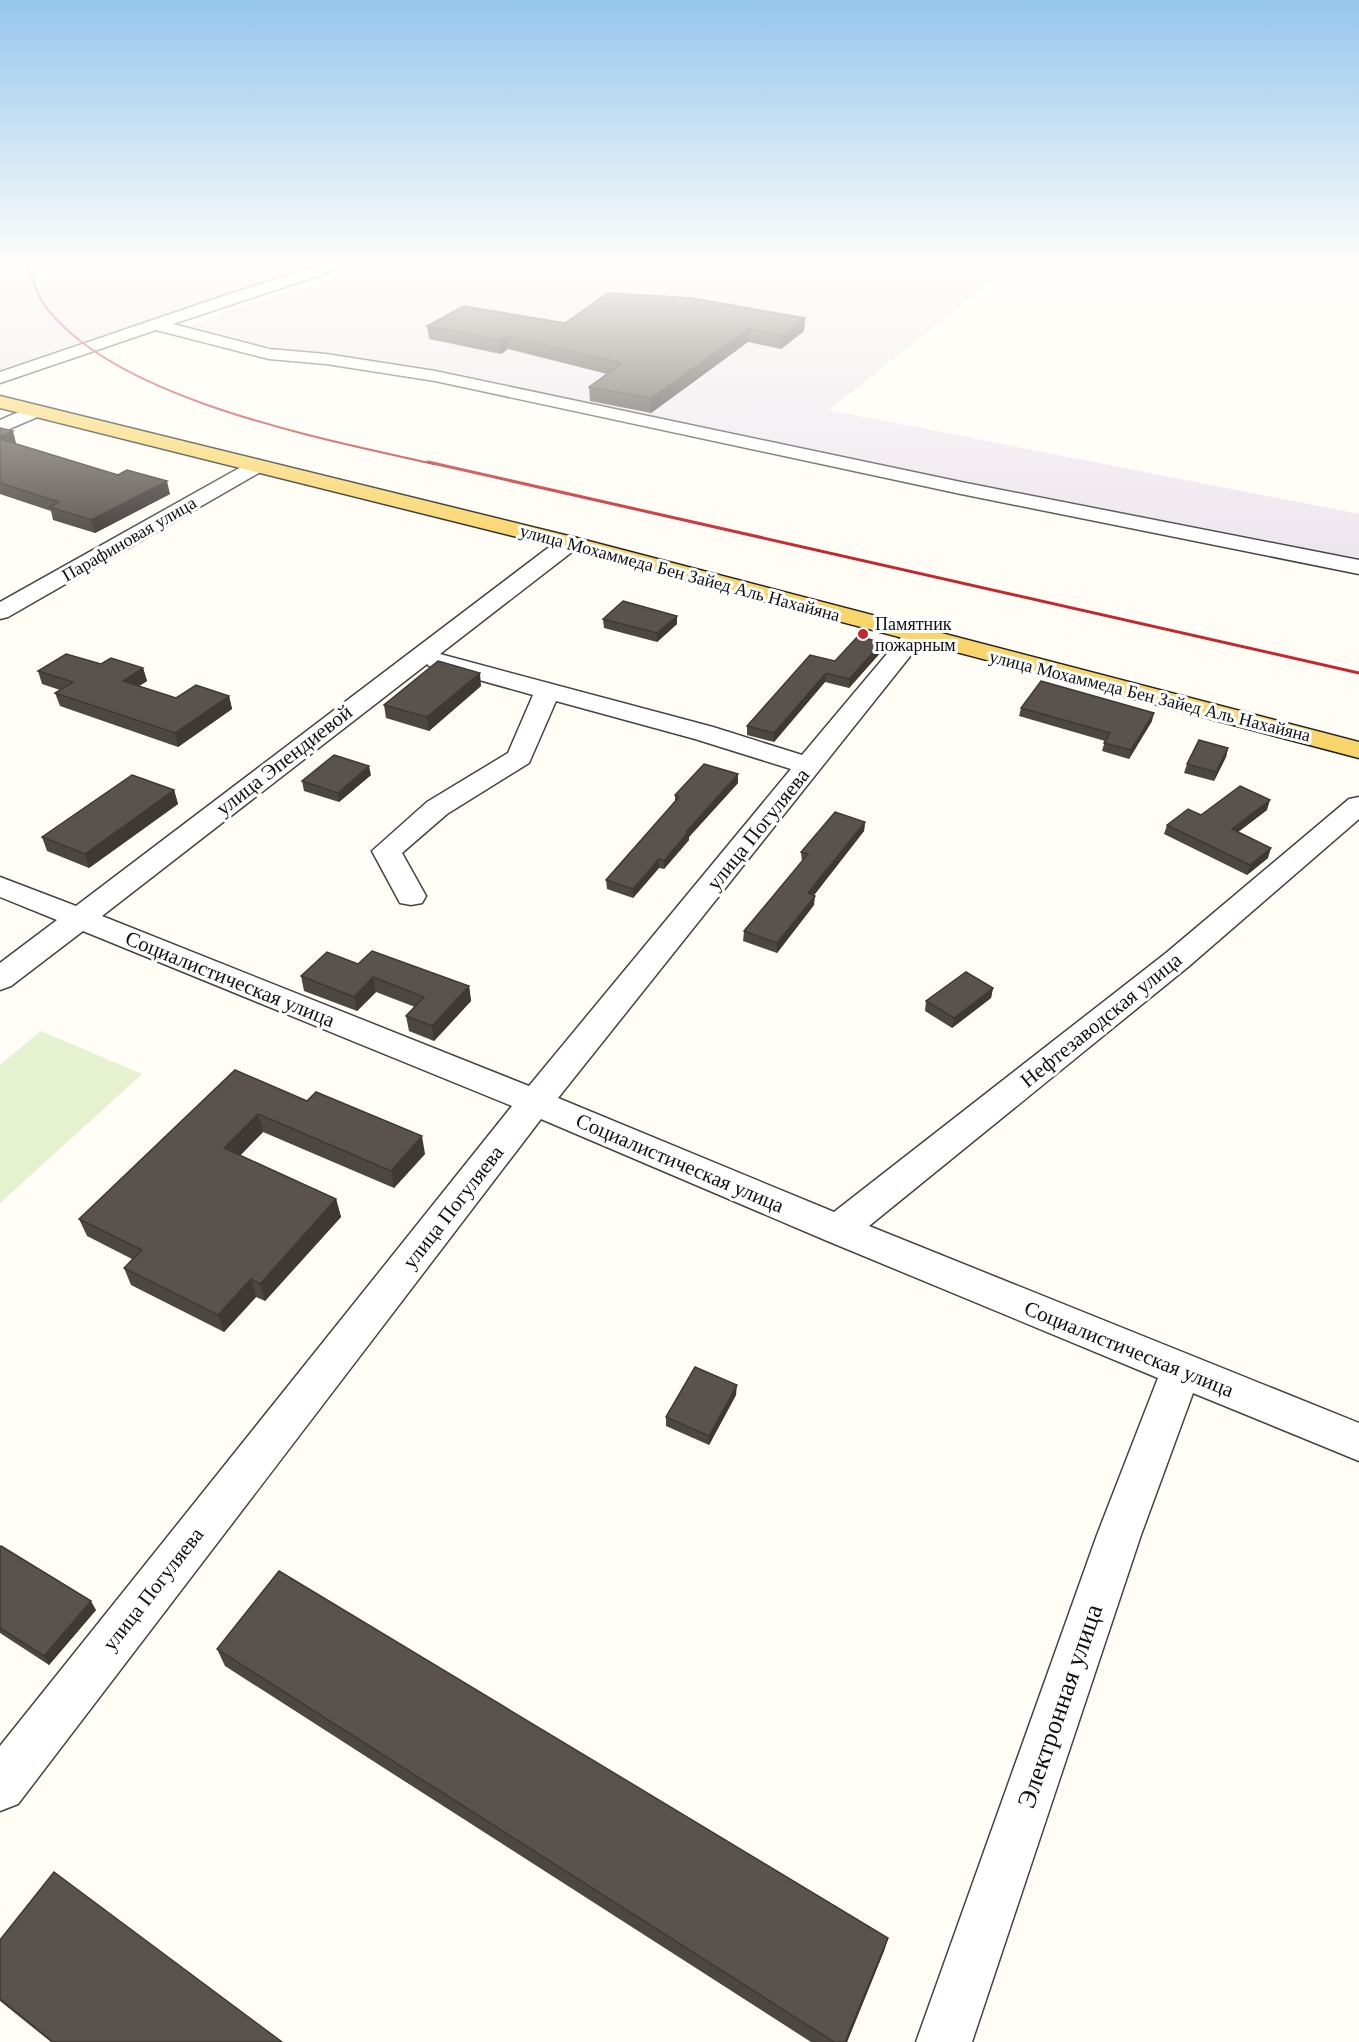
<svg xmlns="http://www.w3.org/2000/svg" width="1359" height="2042" font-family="'Times New Roman',serif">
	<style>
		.industrial { fill: #eee6ef }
		.pitch { fill: #e6f2cf }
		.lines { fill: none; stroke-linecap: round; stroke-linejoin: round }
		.minor-casing { stroke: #444; stroke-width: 3 }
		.major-casing { stroke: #222; stroke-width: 3 }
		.minor { fill: #fff; fill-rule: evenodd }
		.major { fill: #f9d66b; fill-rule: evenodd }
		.rail-far1 { stroke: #c4262e; stroke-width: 2 }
		.rail { stroke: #c4262e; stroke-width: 3 }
		.wall { fill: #4d4742 }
		.shaded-wall { fill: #3f3936 }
		.building { fill: #5a524d; stroke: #3f3936; stroke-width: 1.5 }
		.poi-dot { fill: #c4262e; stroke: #fff; stroke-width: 2 }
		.labels { text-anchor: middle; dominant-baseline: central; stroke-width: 6; stroke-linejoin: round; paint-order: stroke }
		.far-street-label { font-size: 18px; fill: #111; stroke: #fff }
		.far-poi-label { font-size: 18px; fill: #111; stroke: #fff; text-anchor: start }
		.street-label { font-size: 21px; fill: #111; stroke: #fff }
		.near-street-label { font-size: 26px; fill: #111; stroke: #fff }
	</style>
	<rect width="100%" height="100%" fill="#fffdf5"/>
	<g class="industrial">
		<path d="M 0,265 L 322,265 L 0,371 Z"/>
		<path d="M 381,265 L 1012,265 L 829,410 L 1359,514 L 1359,560 L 815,457 L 349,356 L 286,353 L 187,328 L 231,308 Z"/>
	</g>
	<path class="pitch" d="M 41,1031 L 142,1074 L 0,1203 L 0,1065 Z"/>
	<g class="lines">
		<defs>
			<g id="minor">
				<path d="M 320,265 L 344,265 L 342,268 L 173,324 L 269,349 L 326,354 L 435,371 L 961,482 L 1359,560 L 1359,574 L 961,494 L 435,381 L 326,364 L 269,359 L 156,330 L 0,383 L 0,372 L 229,294 Z"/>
				<path d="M 35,405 L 42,407 L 44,411 L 42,415 L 0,433 L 0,420 Z"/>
				<path d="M 257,460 L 264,462 L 267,466 L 264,470 L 8,617 L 0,619 L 0,602 L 250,462 Z"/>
				<path d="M 569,536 L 577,538 L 580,543 L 577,548 L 440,654 L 713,727 L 802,755 L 907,630 L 915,628 L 923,630 L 927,635 L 558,1098 L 834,1212 L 1166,953 L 1349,799 L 1359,797 L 1359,819 L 1188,967 L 869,1226 L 1359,1423 L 1359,1461 L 1193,1393 L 1141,1535 L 972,2042 L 916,2042 L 1097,1535 L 1158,1378 L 825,1240 L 541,1119 L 18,1804 L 0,1811 L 0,1746 L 512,1106 L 83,931 L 11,986 L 0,990 L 0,963 L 57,920 L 0,897 L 0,877 L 76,906 L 561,538 ZM 427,664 L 429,666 L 533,695 L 508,753 L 427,802 L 372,851 L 400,903 L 411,905 L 422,903 L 426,896 L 402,853 L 447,814 L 529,763 L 556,701 L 695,739 L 791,769 L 529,1086 L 102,916 Z"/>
			</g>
			<path id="major" d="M 0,396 L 577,538 L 1359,742 L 1359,758 L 561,548 L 0,408 Z"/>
		</defs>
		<use href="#minor" class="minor-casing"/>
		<use href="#major" class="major-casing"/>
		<use href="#minor" class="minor"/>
		<use href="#major" class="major"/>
		<path class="rail-far1" d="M 27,265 C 32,277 36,292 43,303 C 110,399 324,439 434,464"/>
		<path class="rail" d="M 428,462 L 1359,673"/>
	</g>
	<g class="wall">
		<path d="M 805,318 L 804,331 L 781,349 L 748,342 L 651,413 L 590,401 L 589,387 L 607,374 L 508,349 L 501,354 L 429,339 L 427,326 Z"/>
		<path d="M 0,428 L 16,444 L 170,494 L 95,533 L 53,520 L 51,511 L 0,494 Z"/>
		<path d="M 603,619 L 677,624 L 657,642 L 604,628 Z"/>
		<path d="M 881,652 L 849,688 L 825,682 L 774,742 L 747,735 L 747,726 L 835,661 Z"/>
		<path d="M 101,664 L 143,668 L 147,681 L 139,686 L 176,698 L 229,696 L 232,709 L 178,747 L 60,706 L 55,693 L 60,690 L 42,684 L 38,671 Z"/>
		<path d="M 481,686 L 429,731 L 386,718 L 384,705 Z"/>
		<path d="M 1021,708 L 1152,721 L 1129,759 L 1102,751 L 1105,741 L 1019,716 Z"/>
		<path d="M 1228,748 L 1226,757 L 1214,781 L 1184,773 L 1187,764 Z"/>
		<path d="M 371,775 L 339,802 L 304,791 L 302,781 Z"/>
		<path d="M 738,783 L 689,837 L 689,840 L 664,869 L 659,868 L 633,898 L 607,889 L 606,880 L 675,802 L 675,795 Z"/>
		<path d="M 174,790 L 178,804 L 89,868 L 47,851 L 42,837 Z"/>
		<path d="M 1267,810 L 1238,832 L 1268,858 L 1247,875 L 1164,834 L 1167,825 L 1201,815 Z"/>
		<path d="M 865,822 L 864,831 L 814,895 L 814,905 L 777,953 L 743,941 L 744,931 L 802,862 L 801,852 Z"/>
		<path d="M 358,964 L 469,986 L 471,1001 L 434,1041 L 409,1031 L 406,1016 L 415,1007 L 376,992 L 357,1011 L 304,991 L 301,976 Z"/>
		<path d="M 993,988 L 991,998 L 952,1028 L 925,1011 L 926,1001 Z"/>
		<path d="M 235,1070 L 307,1101 L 425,1154 L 394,1188 L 263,1132 L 240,1156 L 336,1199 L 341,1217 L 265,1301 L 256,1297 L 224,1332 L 131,1285 L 124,1268 L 132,1259 L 87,1236 L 79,1219 Z"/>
		<path d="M 736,1395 L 709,1445 L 666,1426 L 666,1417 Z"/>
		<path d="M 0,1547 L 96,1610 L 49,1665 L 0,1633 Z"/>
		<path d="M 217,1649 L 888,1938 L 884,1951 L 847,2042 L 811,2042 L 225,1666 Z"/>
		<path d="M 0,1940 L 282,2042 L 51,2042 L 0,2001 Z"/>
	</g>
	<g class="shaded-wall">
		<path d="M 805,318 L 804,331 L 781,349 L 781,336 Z"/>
		<path d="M 748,329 L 748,342 L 651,413 L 651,398 Z"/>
		<path d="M 507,336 L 508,349 L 501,354 L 499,340 Z"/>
		<path d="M 13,431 L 16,443 L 0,446 L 0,437 Z"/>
		<path d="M 167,481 L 170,494 L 95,533 L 91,520 Z"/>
		<path d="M 677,616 L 677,624 L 657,642 L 657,633 Z"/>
		<path d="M 882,643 L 881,652 L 849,688 L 849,679 Z"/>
		<path d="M 143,668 L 147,681 L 127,694 L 123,681 Z"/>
		<path d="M 480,673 L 481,686 L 429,731 L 427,717 Z"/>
		<path d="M 826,673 L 825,682 L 774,742 L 774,733 Z"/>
		<path d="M 229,696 L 232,709 L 178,747 L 175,733 Z"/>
		<path d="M 1154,713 L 1152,721 L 1129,759 L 1131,750 Z"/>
		<path d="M 1228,748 L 1226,757 L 1214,781 L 1216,772 Z"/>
		<path d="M 369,766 L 371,775 L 339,802 L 338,793 Z"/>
		<path d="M 738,774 L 738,783 L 689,837 L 689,840 L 664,869 L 664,861 L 687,831 Z"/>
		<path d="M 174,790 L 178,804 L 89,868 L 85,854 Z"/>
		<path d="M 1270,800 L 1267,810 L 1229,839 L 1232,829 Z"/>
		<path d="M 865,822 L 864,831 L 808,903 L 808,893 Z"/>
		<path d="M 1271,848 L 1268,858 L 1247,875 L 1250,865 Z"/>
		<path d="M 659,859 L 659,868 L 633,898 L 633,889 Z"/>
		<path d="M 815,896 L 814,905 L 777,953 L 777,943 Z"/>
		<path d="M 373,977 L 376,992 L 357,1011 L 354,997 Z"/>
		<path d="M 469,986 L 471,1001 L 434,1041 L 432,1026 Z"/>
		<path d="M 993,988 L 991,998 L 952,1028 L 954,1018 Z"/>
		<path d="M 258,1114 L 263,1132 L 229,1166 L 224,1148 Z"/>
		<path d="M 422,1136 L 425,1154 L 394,1188 L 391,1171 Z"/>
		<path d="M 336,1199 L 341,1217 L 265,1301 L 260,1284 Z"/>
		<path d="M 251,1279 L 256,1297 L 224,1332 L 218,1315 Z"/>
		<path d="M 737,1385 L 736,1395 L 709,1445 L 709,1436 Z"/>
		<path d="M 91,1601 L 96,1610 L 49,1665 L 44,1656 Z"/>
		<path d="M 888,1938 L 884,1951 L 847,2042 L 845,2042 Z"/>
	</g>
	<g class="building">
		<path d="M 608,293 L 692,298 L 805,318 L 781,336 L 748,329 L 651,398 L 589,387 L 622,363 L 507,336 L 499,340 L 427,326 L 464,306 L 565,323 Z"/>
		<path d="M 0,428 L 13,431 L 0,437 Z"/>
		<path d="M 0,439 L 118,475 L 127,470 L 167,481 L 91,520 L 50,507 L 59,502 L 0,483 Z"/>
		<path d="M 623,601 L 677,616 L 657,633 L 603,619 Z"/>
		<path d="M 858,636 L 882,643 L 849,679 L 826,673 L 774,733 L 747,726 L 810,655 L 835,661 Z"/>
		<path d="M 66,654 L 101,664 L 111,658 L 143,668 L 123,681 L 176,698 L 196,685 L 229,696 L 175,733 L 55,693 L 73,682 L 38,671 Z"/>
		<path d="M 438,661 L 480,673 L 427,717 L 384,705 Z"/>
		<path d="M 1041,681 L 1154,713 L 1131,750 L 1104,743 L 1110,733 L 1021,708 Z"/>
		<path d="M 1199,740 L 1228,748 L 1216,772 L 1187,764 Z"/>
		<path d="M 334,755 L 369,766 L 338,793 L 302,781 Z"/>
		<path d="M 704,764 L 738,774 L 687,831 L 689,831 L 664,861 L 659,859 L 633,889 L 606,880 L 679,797 L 675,795 Z"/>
		<path d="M 132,775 L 174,790 L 85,854 L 42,837 Z"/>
		<path d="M 1240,786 L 1270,800 L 1232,829 L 1271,848 L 1250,865 L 1167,825 L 1188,809 L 1201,815 Z"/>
		<path d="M 835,812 L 865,822 L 808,893 L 815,896 L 777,943 L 744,931 L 808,854 L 801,852 Z"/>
		<path d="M 372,951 L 469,986 L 432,1026 L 406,1016 L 424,997 L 373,977 L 354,997 L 301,976 L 327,952 L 358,964 Z"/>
		<path d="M 966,972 L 993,988 L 954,1018 L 926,1001 Z"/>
		<path d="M 235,1070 L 307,1101 L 316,1092 L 422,1136 L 391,1171 L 258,1114 L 224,1148 L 336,1199 L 260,1284 L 251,1279 L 218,1315 L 124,1268 L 142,1250 L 79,1219 Z"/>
		<path d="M 695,1367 L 737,1385 L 709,1436 L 666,1417 Z"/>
		<path d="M 1,1546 L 91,1601 L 44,1656 L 0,1628 L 0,1547 Z"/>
		<path d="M 279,1571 L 888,1938 L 845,2042 L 834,2042 L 217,1649 Z"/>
		<path d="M 54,1872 L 282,2042 L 53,2042 L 0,1999 L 0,1940 Z"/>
	</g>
	<linearGradient id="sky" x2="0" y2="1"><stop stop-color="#95c6ee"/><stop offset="0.48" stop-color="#fffefa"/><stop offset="1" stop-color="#fffefa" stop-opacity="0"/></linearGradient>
	<rect width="1359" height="551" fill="url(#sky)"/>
	<circle class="poi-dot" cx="863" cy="634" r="6"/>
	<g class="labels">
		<g class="far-street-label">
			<text transform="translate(129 539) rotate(-30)">Парафиновая улица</text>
			<text transform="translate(680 573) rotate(15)">улица Мохаммеда Бен Зайед Аль Нахайяна</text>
			<text transform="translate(1150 696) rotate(14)">улица Мохаммеда Бен Зайед Аль Нахайяна</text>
		</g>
		<g class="far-poi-label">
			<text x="875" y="624">Памятник<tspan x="875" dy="21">пожарным</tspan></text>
		</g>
		<g class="street-label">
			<text transform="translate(284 760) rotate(-38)">улица Эпендиевой</text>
			<text transform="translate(758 829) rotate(-51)">улица Погуляева</text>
			<text transform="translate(230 979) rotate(22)">Социалистическая улица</text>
			<text transform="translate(1101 1020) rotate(-39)">Нефтезаводская улица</text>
			<text transform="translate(680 1163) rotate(23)">Социалистическая улица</text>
			<text transform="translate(453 1207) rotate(-52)">улица Погуляева</text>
			<text transform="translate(1129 1349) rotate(22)">Социалистическая улица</text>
			<text transform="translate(153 1589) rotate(-52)">улица Погуляева</text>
		</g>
		<g class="near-street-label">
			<text transform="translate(1060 1706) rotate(-71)">Электронная улица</text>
		</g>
	</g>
</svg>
